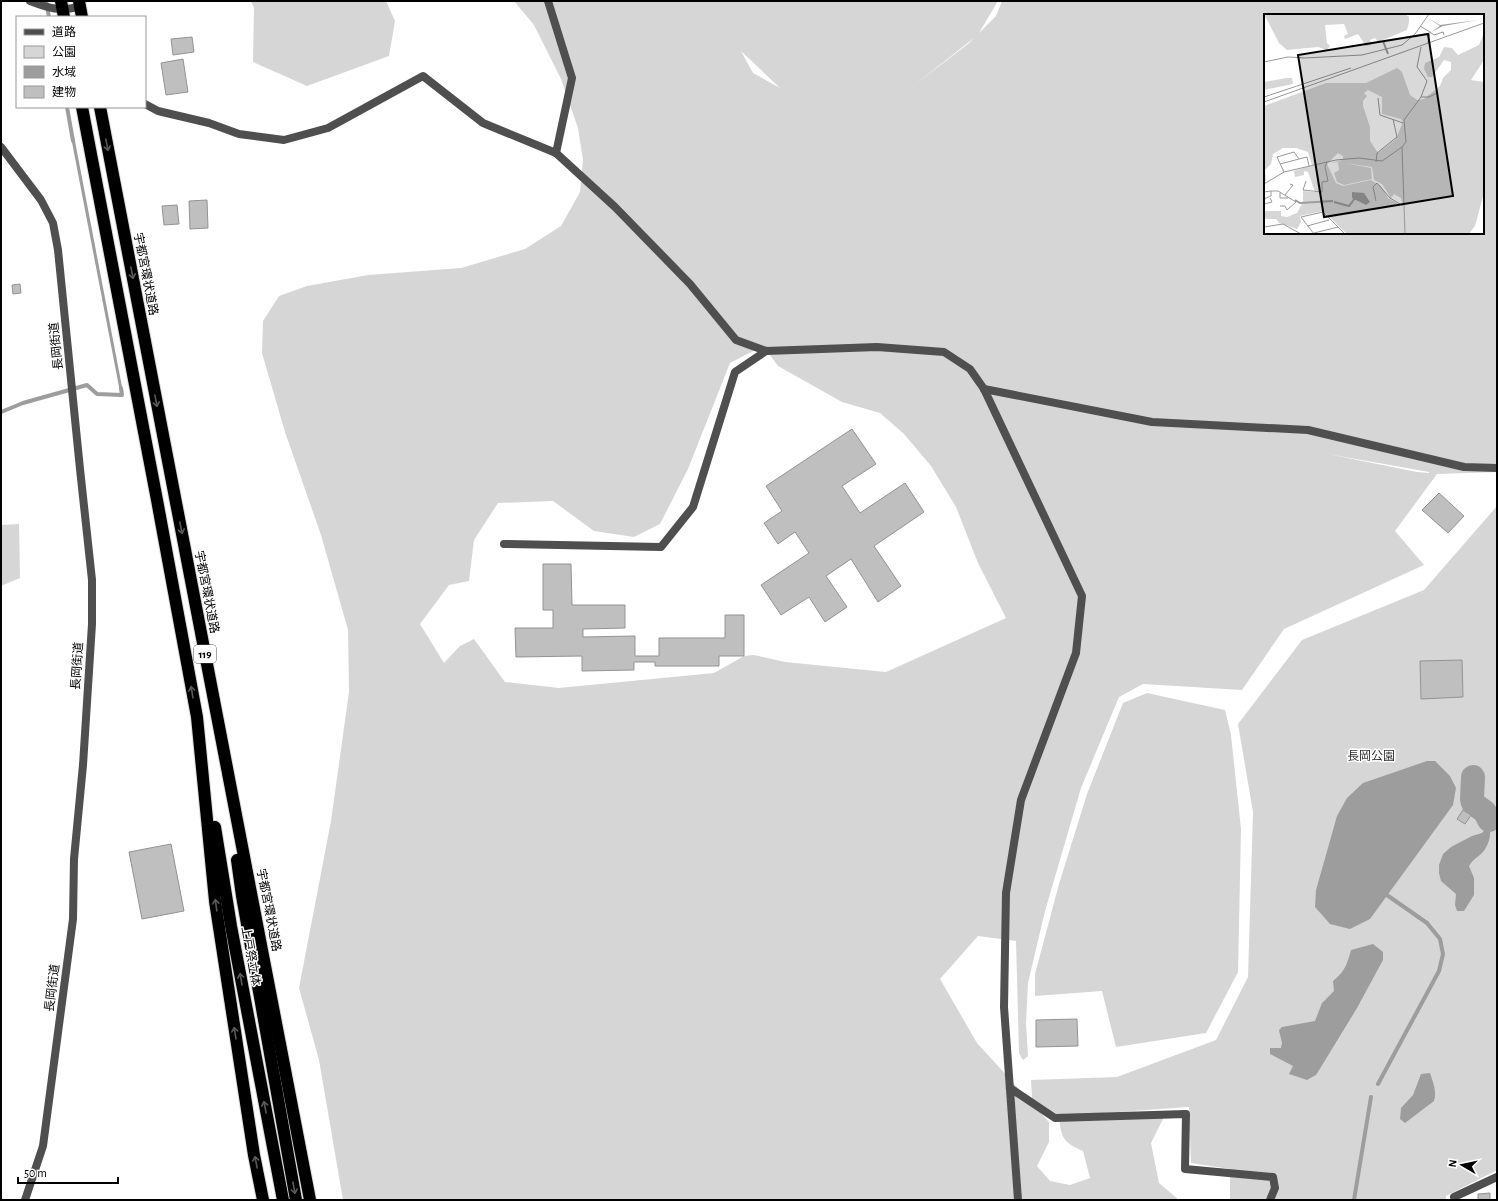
<svg xmlns="http://www.w3.org/2000/svg" width="1498" height="1201" font-family="'Alegreya Sans','Noto Sans JP',sans-serif">
	<style>
		.green { fill: #d6d6d6; fill-rule: evenodd }
		.water { fill: #9d9d9d }
		.lines { fill: none; stroke-linecap: round; stroke-linejoin: round }
		.stream { stroke: #9d9d9d; stroke-width: 4 }
		.river { stroke: #9d9d9d; stroke-width: 24 }
		.building { fill: #bfbfbf; stroke: #939393 }
		.highway-casing { stroke: #dbdbdb; stroke-width: 14 }
		.street { stroke: #4f4f4f; stroke-width: 8 }
		.highway { stroke: #000; stroke-width: 12 }
		.oneway { stroke: #595959 }
		.labels { text-anchor: middle; dominant-baseline: central; stroke-width: 3; stroke-linejoin: round; paint-order: stroke }
		.shield { fill: #fff; stroke: #4c4c4c; stroke-width: 1 }
		.shield-label { font-size: 11px; font-weight: bold; fill: #000 }
		.street-label { font-size: 12px; fill: #000; stroke: #fff }
		.park-label { font-size: 12px; fill: #2d2d2d; stroke: #fff }
		.inset-river { fill: none; stroke: #9d9d9d; stroke-width: 2 }
		.inset-road { fill: none; stroke: #999; stroke-width: 1 }
		.view { fill: #000; fill-opacity: 0.15; stroke: #000; stroke-width: 2 }
		.inset-edge { fill: none; stroke: #000; stroke-width: 2 }
	</style>
	<rect width="100%" height="100%" fill="#fff"/>
	<g class="green">
		<path d="M 251,1 L 386,1 L 395,21 L 389,56 L 307,86 L 253,62 L 254,8 Z"/>
		<path d="M 514,1 L 998,1 L 979,33 L 996,16 L 1002,1 L 1497,1 L 1497,472 L 1437,474 L 1395,531 L 1424,565 L 1284,629 L 1242,690 L 1143,684 L 1119,697 L 1081,788 L 1045,911 L 1028,983 L 1026,1023 L 1028,1056 L 1023,1060 L 1019,1053 L 1016,941 L 978,936 L 940,979 L 977,1043 L 1049,1122 L 1049,1142 L 1037,1166 L 1050,1181 L 1070,1185 L 1090,1178 L 1083,1151 C 1064,1143 1061,1138 1059,1117 L 1165,1115 L 1151,1143 L 1159,1183 L 1179,1200 L 343,1200 L 319,1060 L 299,988 L 331,821 L 349,692 L 348,630 L 321,535 L 285,432 L 262,353 L 263,321 L 279,296 L 307,286 L 368,275 L 461,268 L 525,249 L 561,226 L 580,192 L 583,160 L 578,128 L 561,79 L 534,25 ZM 1265,15 L 1483,15 L 1483,233 L 1265,233 ZM 974,38 L 968,44 L 913,86 ZM 741,51 L 780,88 L 753,73 ZM 763,346 L 778,366 L 842,402 L 880,413 L 904,434 L 931,466 L 956,507 L 978,563 L 1006,618 L 886,672 L 785,662 L 754,655 L 744,656 L 714,673 L 559,688 L 505,682 L 474,639 L 460,646 L 444,663 L 420,624 L 449,585 L 469,581 L 474,540 L 498,503 L 553,501 L 594,531 L 634,537 L 660,524 L 688,469 L 730,363 ZM 1328,454 L 1429,472 L 1429,473 L 1417,472 Z"/>
		<path d="M 1497,506 L 1497,1170 L 1446,1196 L 1446,1200 L 1230,1200 L 1230,1169 L 1191,1163 L 1189,1107 L 1060,1116 L 1032,1098 L 1031,1080 L 1117,1077 L 1216,1040 L 1248,977 L 1253,812 L 1238,724 L 1302,640 L 1424,590 Z"/>
		<path d="M 19,524 L 20,578 L 1,586 L 1,525 Z"/>
		<path d="M 1147,693 L 1225,710 L 1231,735 L 1241,829 L 1238,972 L 1206,1033 L 1116,1047 L 1102,991 L 1035,996 L 1035,974 L 1059,884 L 1087,794 L 1123,703 Z"/>
	</g>
	<g class="water">
		<path d="M 74,136 L 123,392 L 120,392 L 71,137 Z"/>
		<path d="M 1427,761 L 1435,761 L 1450,776 L 1456,788 L 1453,805 L 1370,919 L 1350,929 L 1330,924 L 1315,907 L 1316,890 L 1337,816 L 1347,798 L 1363,783 Z"/>
		<path d="M 1489,820 C 1492,831 1490,845 1482,853 C 1477,858 1473,859 1469,866 L 1474,878 L 1474,895 L 1464,911 L 1457,911 L 1455,905 L 1456,894 L 1441,881 L 1439,873 L 1439,865 L 1443,854 L 1451,847 L 1472,836 L 1482,833 L 1487,827 Z"/>
		<path d="M 1373,944 L 1383,952 L 1383,960 L 1357,1008 L 1321,1067 L 1316,1075 L 1307,1080 L 1289,1074 L 1293,1066 L 1270,1054 L 1270,1048 L 1281,1048 L 1282,1043 L 1279,1030 L 1282,1027 L 1315,1021 L 1322,1003 L 1334,991 L 1333,981 C 1345,971 1347,965 1351,950 Z"/>
		<path d="M 1430,1073 C 1433,1082 1437,1092 1434,1101 L 1405,1123 L 1400,1119 L 1401,1108 L 1413,1095 L 1421,1074 Z"/>
	</g>
	<g class="lines">
		<g class="stream">
			<path d="M 46,1 L 49,17"/>
			<path d="M 67,107 L 73,141"/>
			<path d="M 1,412 L 23,403 L 87,385 L 97,394 L 122,395 L 121,388"/>
			<path d="M 1378,1084 L 1439,971 L 1443,954 L 1440,939 L 1427,923 L 1384,893"/>
			<path d="M 1354,1200 L 1371,1097"/>
		</g>
		<path class="river" d="M 1473,777 L 1472,799 L 1473,803 L 1485,812 L 1489,820"/>
	</g>
	<g class="building">
		<path d="M 192,37 L 194,52 L 173,55 L 171,39 Z"/>
		<path d="M 183,59 L 188,92 L 166,95 L 161,63 Z"/>
		<path d="M 207,200 L 208,228 L 190,229 L 189,201 Z"/>
		<path d="M 177,205 L 179,224 L 164,225 L 162,206 Z"/>
		<path d="M 20,284 L 21,293 L 13,294 L 12,285 Z"/>
		<path d="M 852,429 L 876,464 L 842,486 L 860,513 L 905,483 L 924,512 L 874,546 L 901,586 L 878,602 L 851,559 L 826,576 L 847,607 L 825,622 L 809,597 L 781,615 L 761,585 L 809,553 L 795,532 L 778,544 L 764,523 L 782,511 L 766,486 Z"/>
		<path d="M 1439,493 L 1464,516 L 1448,533 L 1422,510 Z"/>
		<path d="M 543,564 L 571,564 L 572,605 L 625,605 L 625,628 L 583,629 L 583,637 L 635,636 L 635,656 L 659,656 L 659,638 L 725,638 L 725,615 L 744,615 L 744,656 L 719,656 L 719,666 L 655,666 L 655,662 L 634,662 L 634,670 L 582,671 L 582,656 L 516,657 L 515,628 L 553,628 L 553,610 L 543,610 Z"/>
		<path d="M 1462,660 L 1463,697 L 1421,699 L 1420,661 Z"/>
		<path d="M 1463,810 L 1471,815 L 1465,824 L 1457,819 Z"/>
		<path d="M 171,844 L 184,911 L 142,919 L 129,852 Z"/>
		<path d="M 1077,1019 L 1078,1046 L 1036,1047 L 1036,1020 Z"/>
		<path d="M 1490,1193 L 1490,1200 L 1478,1200 L 1478,1194 Z"/>
	</g>
	<g class="lines">
		<defs>
			<g id="highway">
				<path d="M 61,1 L 64,17"/>
				<path d="M 79,1 L 82,17"/>
				<path d="M 82,107 L 157,500 L 197,717 L 215,901 L 254,1155 L 263,1200"/>
				<path d="M 100,107 L 310,1200"/>
				<path d="M 215,827 L 231,926 L 283,1200"/>
				<path d="M 237,860 L 242,896 L 296,1200"/>
			</g>
		</defs>
		<use href="#highway" class="highway-casing"/>
		<g class="street">
			<path d="M 30,1 C 51,9 58,11 80,7"/>
			<path d="M 548,1 L 572,78 L 556,153"/>
			<path d="M 145,104 L 158,111 L 209,123 L 239,134 L 284,140 L 328,128 L 423,76 L 483,123 L 556,153 L 615,207 L 690,284 L 736,340 L 766,351 L 877,347 L 944,352 L 970,369 L 984,389 L 1082,596 L 1076,653 L 1021,800 L 1006,893 L 1004,1007 L 1018,1200"/>
			<path d="M 1,147 L 41,200 L 53,223 L 58,250 L 80,469 L 92,580 L 92,624 L 83,765 L 74,859 L 73,919 L 43,1146 L 25,1200"/>
			<path d="M 984,389 L 1152,422 L 1308,430 L 1464,467 L 1497,468"/>
			<path d="M 504,544 L 661,547 L 693,507 L 735,372 L 766,351"/>
			<path d="M 1010,1088 L 1055,1118 L 1186,1114 L 1185,1169 L 1273,1177 L 1275,1188 L 1270,1200"/>
			<path d="M 1455,1200 L 1454,1197 L 1497,1177"/>
		</g>
		<use href="#highway" class="highway"/>
	</g>
	<defs><path id="oneway-shaft" d="M-6 0H5M1.5-3L5.5 0L1.5 3" fill="none" stroke-width="1.6" stroke-linecap="round" stroke-linejoin="round"/></defs>
	<g class="oneway">
		<use href="#oneway-shaft" transform="translate(107 145) rotate(79)"/>
		<use href="#oneway-shaft" transform="translate(132 273) rotate(79)"/>
		<use href="#oneway-shaft" transform="translate(156 401) rotate(79)"/>
		<use href="#oneway-shaft" transform="translate(181 528) rotate(79)"/>
		<use href="#oneway-shaft" transform="translate(192 692) rotate(-100)"/>
		<use href="#oneway-shaft" transform="translate(216 905) rotate(-98)"/>
		<use href="#oneway-shaft" transform="translate(241 979) rotate(-100)"/>
		<use href="#oneway-shaft" transform="translate(235 1033) rotate(-99)"/>
		<use href="#oneway-shaft" transform="translate(265 1107) rotate(-101)"/>
		<use href="#oneway-shaft" transform="translate(256 1162) rotate(-101)"/>
		<use href="#oneway-shaft" transform="translate(294 1188) rotate(80)"/>
	</g>
	<g class="labels">
		<rect class="shield" x="194" y="645" width="22" height="18" rx="3"/>
		<g class="shield-label">
			<text x="205" y="654">119</text>
		</g>
		<g class="street-label">
			<text transform="translate(146 274) rotate(79)">宇都宮環状道路</text>
			<text transform="translate(56 346) rotate(-96)">長岡街道</text>
			<text transform="translate(207 592) rotate(79)">宇都宮環状道路</text>
			<text transform="translate(77 666) rotate(-86)">長岡街道</text>
			<text transform="translate(269 910) rotate(79)">宇都宮環状道路</text>
			<text transform="translate(251 956) rotate(80)">上戸祭立体</text>
			<text transform="translate(52 988) rotate(-83)">長岡街道</text>
		</g>
		<g class="park-label">
			<text x="1371" y="756">長岡公園</text>
		</g>
	</g>
	<g transform="translate(1264 14)">
		<rect width="220" height="220" fill="#fff"/>
		<path d="M 0,0 L 141,0 L 145,3 L 145,8 L 143,16 L 114,28 L 111,24 L 106,26 L 107,31 L 102,32 L 94,20 L 81,25 L 80,22 L 84,20 L 80,10 L 61,11 L 63,29 L 66,32 L 63,36 L 54,33 L 23,36 L 15,29 ZM 219,21 L 220,46 L 207,66 L 220,68 L 220,179 L 211,212 L 205,220 L 83,220 L 59,197 L 36,202 L 37,208 L 33,215 L 15,209 L 12,205 L 0,205 L 1,197 L 17,197 L 17,202 L 23,203 L 33,199 L 39,188 L 39,177 L 51,178 L 44,158 L 40,157 L 40,161 L 31,163 L 30,157 L 48,151 L 44,138 L 32,134 L 19,134 L 9,140 L 7,150 L 1,156 L 2,167 L 0,168 L 0,92 L 62,69 L 102,69 L 133,54 L 138,58 L 146,81 L 153,86 L 160,85 L 176,72 L 179,64 L 187,56 L 187,48 L 180,46 L 168,63 L 164,63 L 160,55 L 161,49 L 175,43 L 180,33 L 188,34 L 194,41 L 215,31 ZM 104,76 L 118,83 L 118,100 L 137,105 L 139,108 L 132,125 L 114,139 L 106,127 L 106,113 L 99,92 L 99,87 L 103,82 L 100,79 ZM 74,139 L 79,142 L 79,146 L 67,149 L 76,148 L 74,149 L 75,156 L 70,159 L 73,168 L 80,171 L 108,165 L 107,154 L 80,149 L 108,153 L 110,166 L 118,170 L 127,184 L 130,180 L 137,184 L 139,193 L 124,184 L 117,172 L 107,166 L 79,172 L 72,169 L 63,150 ZM 22,64 L 28,64 L 29,70 L 0,76 L 0,68 Z" fill="#d6d6d6" fill-rule="evenodd"/>
		<path d="M 164,4 L 176,11 L 214,6 L 179,12 L 167,18 L 176,12 ZM 88,178 L 100,179 L 106,188 L 102,191 L 88,184 Z" fill="#9d9d9d"/>
		<path class="inset-river" d="M 119,27 L 124,40M 31,186 L 36,189 L 69,187M 70,188 L 85,192 L 91,184"/>
		<path class="inset-road" d="M 156,12 L 166,18 L 164,29M 166,18 L 170,21 L 179,18 L 180,21M 0,48 L 24,43 L 41,44 L 98,41 L 138,31 L 151,20 L 165,0M 0,83 L 87,54M 157,83 L 165,83 L 173,79M 114,84 L 116,101 L 139,109M 0,88 L 220,9M 138,133 L 141,220M 112,148 L 113,139 L 133,123 L 129,105M 16,150 L 35,145M 20,158 L 13,143 L 30,138 L 35,145 L 43,143 L 45,152M 42,167 L 39,176 L 58,178 L 58,168 L 64,167 L 61,153 L 63,148M 0,170 L 20,158 L 72,146 L 95,144 L 118,147 L 138,133 L 142,128 L 140,106 L 157,83 L 163,67 L 153,53 L 157,33M 7,177 L 14,177 L 32,188 L 23,196 L 21,192 L 16,192M 0,178 L 7,177 L 7,182 L 0,185M 16,179 L 16,184 L 24,184M 21,181 L 29,171 L 26,170M 112,187 L 109,173 L 113,169 L 126,184 L 139,192M 0,190 L 8,188 L 6,184M 43,212 L 65,206M 0,213 L 19,210 L 37,220M 50,219 L 74,213M 50,220 L 37,203 L 59,198 L 81,220"/>
		<path class="view" d="M 164,20 L 189,182 L 60,203 L 34,41 Z"/>
		<rect width="220" height="220" class="inset-edge"/>
	</g>
	<rect width="1498" height="1201" fill="none" stroke="#000000" stroke-width="4"/>
	<rect x="16" y="16" width="130" height="92" fill="#ffffff" stroke="#999999"/>
	<rect x="24" y="29" width="20" height="6" fill="#4f4f4f" stroke="#999999"/>
	<text x="52" y="36" font-size="12" fill="#000000">道路</text>
	<rect x="24" y="46" width="20" height="12" fill="#d6d6d6" stroke="#999999"/>
	<text x="52" y="56" font-size="12" fill="#000000">公園</text>
	<rect x="24" y="66" width="20" height="12" fill="#9d9d9d" stroke="#999999"/>
	<text x="52" y="76" font-size="12" fill="#000000">水域</text>
	<rect x="24" y="86" width="20" height="12" fill="#bfbfbf" stroke="#999999"/>
	<text x="52" y="96" font-size="12" fill="#000000">建物</text>
	<g transform="translate(1462 1165) rotate(279)" stroke="#ffffff" stroke-width="3" paint-order="stroke">
	<path d="M0-3L7 15L0 10L-7 15Z" fill="#000000"/>
	<text y="-6" font-size="11" font-weight="bold" text-anchor="middle" fill="#000000">N</text>
	</g>
	<path d="M18 1177v6h100v-6" fill="none" stroke="#000000" stroke-width="2"/>
	<text x="24" y="1177" font-size="12" fill="#000000" stroke="#ffffff" stroke-width="3" paint-order="stroke">50 m</text>
</svg>
